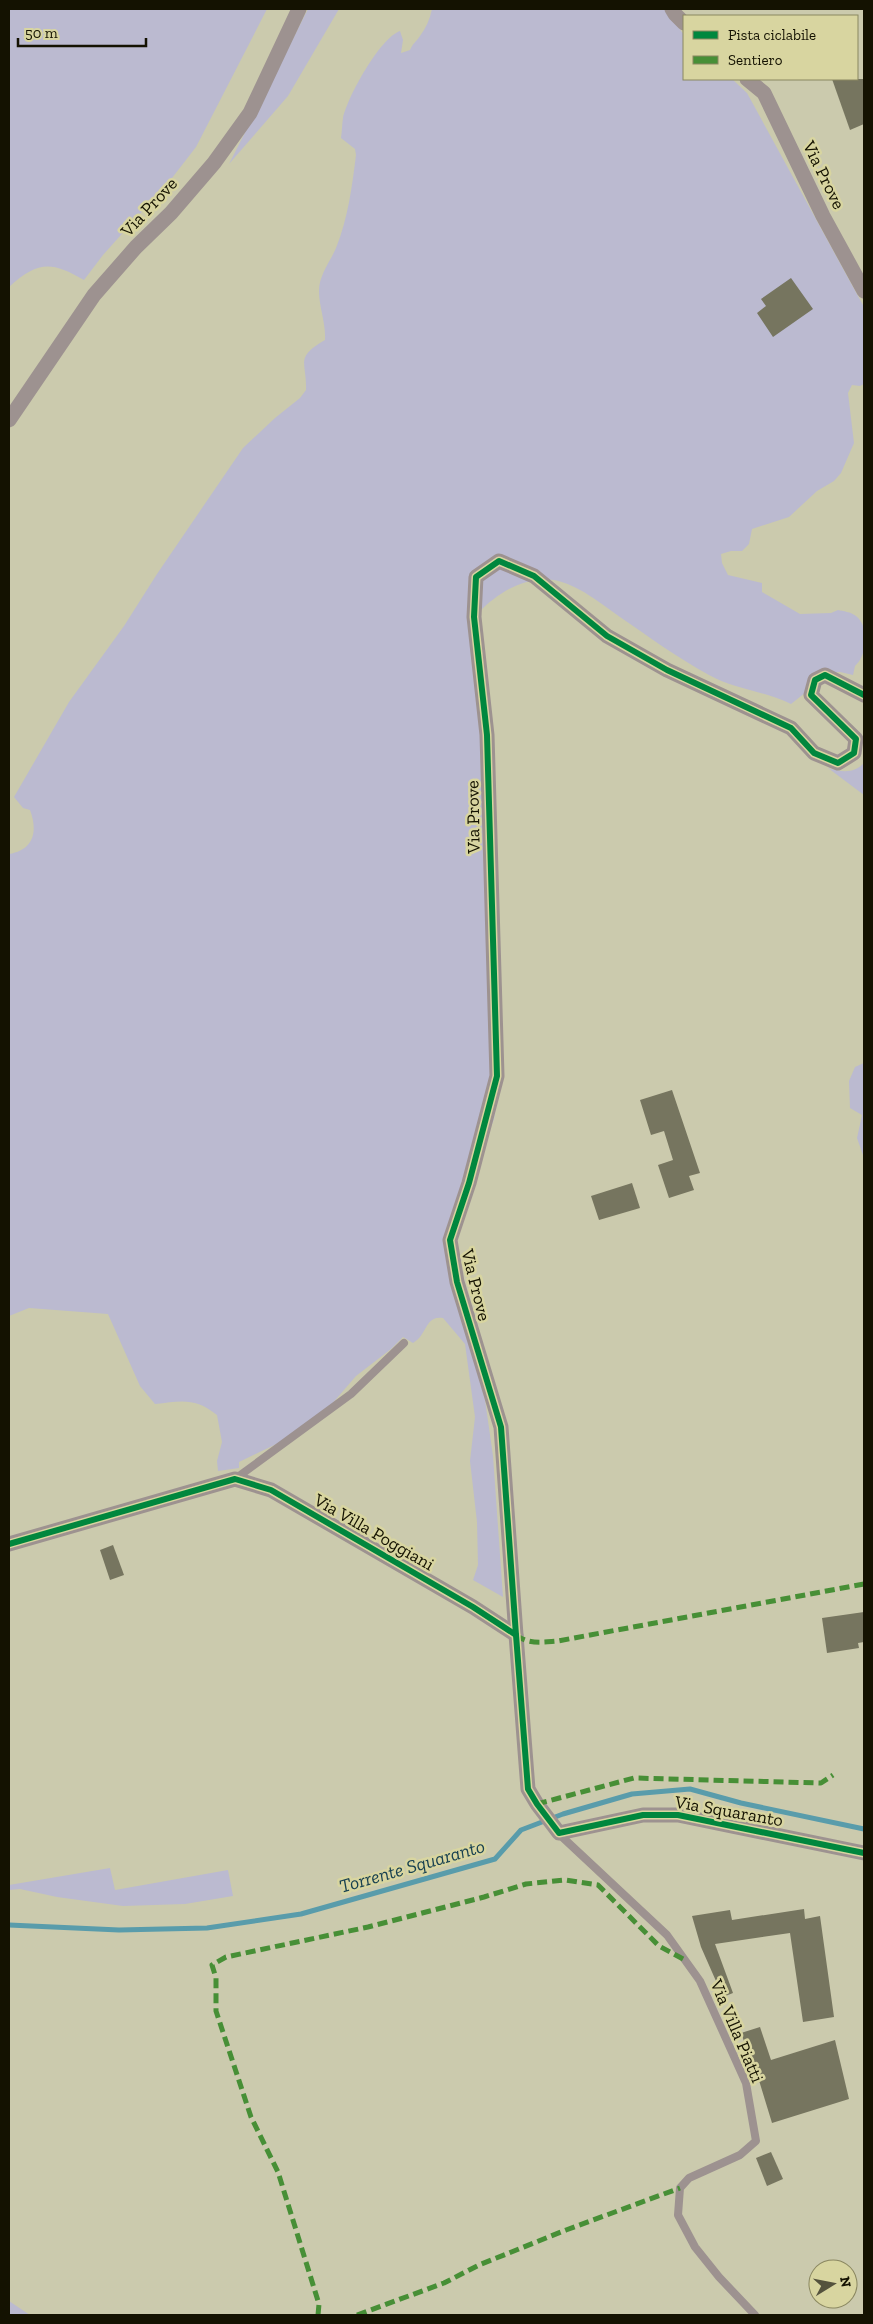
<svg xmlns="http://www.w3.org/2000/svg" width="873" height="2324" font-family="'Zilla Slab',serif">
	<style>
		.green { fill: #bbbad0 }
		.lines { fill: none; stroke-linecap: round; stroke-linejoin: round }
		.stream { stroke: #599cab; stroke-width: 5 }
		.building { fill: #76755f }
		.service { stroke: #9d9290; stroke-width: 8 }
		.minor { stroke: #9d9290; stroke-width: 15 }
		.quiet { stroke: #478f36; stroke-width: 5; stroke-dasharray: 10 5; stroke-linecap: butt }
		.cycleway-casing { stroke: #d8d5a0; stroke-width: 9 }
		.cycleway { stroke: #00873e; stroke-width: 6 }
		.labels { text-anchor: middle; dominant-baseline: central; stroke-width: 5; stroke-linejoin: round; paint-order: stroke }
		.street-label { font-size: 18px; fill: #141201; stroke: #d8d5a0 }
		.water-label { font-size: 19px; font-style: italic; fill: #184150; stroke: #d8d5a0 }
	</style>
	<rect width="100%" height="100%" fill="#cbcaad"/>
	<g class="green">
		<path d="M 9,9 L 267,9 L 196,147 L 172,178 L 103,255 L 84,280 C 51,261 38,261 9,287 Z"/>
		<path d="M 308,9 L 339,9 L 288,96 L 229,164 Z"/>
		<path d="M 432,9 L 665,9 L 684,35 L 684,79 L 732,79 L 747,93 L 864,307 L 864,384 L 860,386 L 852,385 L 848,393 L 854,443 L 841,473 L 834,481 L 817,491 L 789,517 L 752,529 L 749,544 L 742,551 L 731,551 L 721,554 L 722,563 L 728,575 L 762,583 L 762,592 L 800,614 L 831,613 L 838,610 C 843,611 851,612 856,616 C 870,627 867,656 855,666 L 853,675 L 840,672 L 830,673 L 791,704 C 765,691 734,689 709,675 C 678,658 649,637 620,617 C 600,603 579,585 554,580 C 526,575 498,593 480,611 L 482,736 L 499,1087 L 494,1119 L 447,1244 L 485,1400 L 493,1456 L 503,1597 L 473,1580 L 478,1565 L 477,1522 L 470,1461 L 475,1417 L 465,1344 L 443,1318 C 430,1316 428,1325 422,1334 C 420,1338 416,1341 413,1343 L 403,1337 L 391,1349 L 356,1376 L 331,1405 L 293,1436 L 239,1462 L 239,1468 L 218,1471 L 217,1461 L 222,1442 L 217,1415 C 195,1397 181,1401 155,1404 L 140,1386 L 108,1314 L 29,1308 L 9,1316 L 9,854 C 34,850 38,831 30,810 L 23,808 L 14,797 L 69,702 L 124,626 L 157,574 L 243,448 L 275,418 L 300,398 L 306,390 C 307,362 294,358 325,340 C 326,323 319,307 319,291 C 319,275 330,262 336,248 C 348,218 352,187 356,155 L 355,149 L 341,138 C 342,131 342,124 343,118 C 348,96 380,38 400,31 L 403,40 L 401,53 L 410,50 C 413,43 416,42 420,36 C 426,28 430,19 432,9 Z"/>
		<path d="M 864,763 L 864,795 L 828,768 C 841,772 854,774 864,763 Z"/>
		<path d="M 864,1063 L 864,1158 L 857,1138 L 862,1115 L 850,1108 L 849,1081 L 855,1067 Z"/>
		<path d="M 110,1868 L 115,1890 L 228,1870 L 233,1896 L 185,1904 L 123,1906 L 57,1897 L 20,1889 L 9,1890 L 9,1885 Z"/>
		<path d="M 9,2301 L 30,2315 L 9,2315 Z"/>
	</g>
	<g class="lines">
		<path class="stream" d="M 9,1925 L 119,1930 L 207,1928 L 301,1914 L 495,1859 L 521,1830 L 563,1814 L 632,1794 L 690,1789 L 741,1803 L 864,1829"/>
	</g>
	<g class="building">
		<path d="M 832,79 L 864,79 L 864,124 L 850,130 Z"/>
		<path d="M 791,278 L 813,309 L 773,337 L 757,313 L 766,306 L 761,299 Z"/>
		<path d="M 672,1090 L 700,1173 L 689,1176 L 694,1190 L 669,1198 L 658,1165 L 673,1160 L 664,1131 L 651,1135 L 640,1100 Z"/>
		<path d="M 632,1183 L 640,1208 L 599,1220 L 591,1196 Z"/>
		<path d="M 113,1545 L 124,1575 L 110,1580 L 100,1550 Z"/>
		<path d="M 864,1612 L 864,1642 L 858,1643 L 859,1648 L 827,1653 L 822,1618 Z"/>
		<path d="M 804,1909 L 805,1919 L 820,1916 L 834,2017 L 803,2022 L 790,1933 L 715,1944 L 733,1993 L 723,1997 L 701,1947 L 692,1916 L 730,1910 L 732,1920 Z"/>
		<path d="M 760,2027 L 771,2060 L 835,2040 L 849,2099 L 772,2123 L 750,2051 L 748,2052 L 741,2033 Z"/>
		<path d="M 771,2152 L 783,2179 L 767,2186 L 756,2158 Z"/>
	</g>
	<g class="lines">
		<g class="service">
			<path d="M 235,1479 L 351,1394 L 404,1343"/>
			<path d="M 559,1834 L 667,1935 L 700,1981 L 746,2083 L 756,2141 L 740,2155 L 689,2178 L 680,2188 L 678,2215 L 695,2247 L 719,2277 L 755,2315"/>
		</g>
		<g class="minor">
			<path d="M 672,9 L 675,14 L 684,23"/>
			<path d="M 747,79 L 764,93 L 823,216 L 864,291"/>
			<path d="M 9,420 L 94,295 L 136,247 L 171,213 L 214,163 L 250,113 L 299,9"/>
			<path d="M 9,1544 L 235,1479 L 271,1490 L 473,1607 L 516,1635 L 528,1789 L 537,1804 L 559,1833 L 643,1815 L 678,1815 L 864,1853"/>
			<path d="M 516,1635 L 501,1427 L 457,1282 L 450,1240 L 469,1183 L 497,1076 L 487,735 L 474,617 L 476,577 L 499,561 L 534,576 L 607,636 L 667,670 L 791,728 L 814,753 L 838,763 L 854,753 L 856,739 L 811,695 L 815,680 L 825,675 L 864,695"/>
		</g>
		<g class="quiet">
			<path d="M 516,1635 C 529,1645 543,1642 558,1641 L 864,1584"/>
			<path d="M 537,1804 L 634,1778 L 821,1783 L 833,1775"/>
			<path d="M 318,2315 L 319,2304 L 278,2172 L 251,2117 L 216,2011 L 216,1978 L 212,1965 L 226,1957 L 368,1927 L 484,1897 L 526,1884 L 565,1880 L 598,1885 L 659,1946 L 685,1960"/>
			<path d="M 357,2315 L 444,2283 L 479,2265 L 566,2230 L 680,2188"/>
		</g>
		<defs>
			<g id="cycleway">
				<path d="M 9,1544 L 235,1479 L 271,1490 L 473,1607 L 516,1635 L 528,1789 L 537,1804 L 559,1833 L 643,1815 L 678,1815 L 864,1853"/>
				<path d="M 516,1635 L 501,1427 L 457,1282 L 450,1240 L 469,1183 L 497,1076 L 487,735 L 474,617 L 476,577 L 499,561 L 534,576 L 607,636 L 667,670 L 791,728 L 814,753 L 838,763 L 854,753 L 856,739 L 811,695 L 815,680 L 825,675 L 864,695"/>
			</g>
		</defs>
		<use href="#cycleway" class="cycleway-casing"/>
		<use href="#cycleway" class="cycleway"/>
	</g>
	<g class="labels">
		<g class="street-label">
			<text transform="translate(824 175) rotate(64)">Via Prove</text>
			<text transform="translate(149 207) rotate(-47)">Via Prove</text>
			<text transform="translate(473 817) rotate(-91)">Via Prove</text>
			<text transform="translate(476 1285) rotate(76)">Via Prove</text>
			<text transform="translate(374 1532) rotate(30)">Via Villa Poggiani</text>
			<text transform="translate(729 1811) rotate(10)">Via Squaranto</text>
			<text transform="translate(737 2031) rotate(67)">Via Villa Piatti</text>
		</g>
		<g class="water-label">
			<text transform="translate(412 1866) rotate(-16)">Torrente Squaranto</text>
		</g>
	</g>
	<rect width="873" height="2324" fill="none" stroke="#141201" stroke-width="20"/>
	<rect x="683" y="15" width="175" height="65" fill="#d8d5a0" stroke="#8a8760"/>
	<rect x="693" y="31" width="25" height="8" fill="#00873e" stroke="#8a8760"/>
	<text x="728" y="40" font-size="15" fill="#141201">Pista ciclabile</text>
	<rect x="693" y="56" width="25" height="8" fill="#478f36" stroke="#8a8760"/>
	<text x="728" y="65" font-size="15" fill="#141201">Sentiero</text>
	<g transform="translate(833 2284) rotate(80)"><circle r="24" fill="#d8d5a0" stroke="#8a8760"/>
	<path d="M0-4L9 19L0 12L-9 19Z" fill="#54523d"/>
	<text y="-8" font-size="14" font-weight="bold" text-anchor="middle" fill="#141201">N</text>
	</g>
	<path d="M18 38v8h128v-8" fill="none" stroke="#141201" stroke-width="2.5"/>
	<text x="25" y="38" font-size="15" fill="#141201" stroke="#d8d5a0" stroke-width="4" paint-order="stroke">50 m</text>
</svg>
